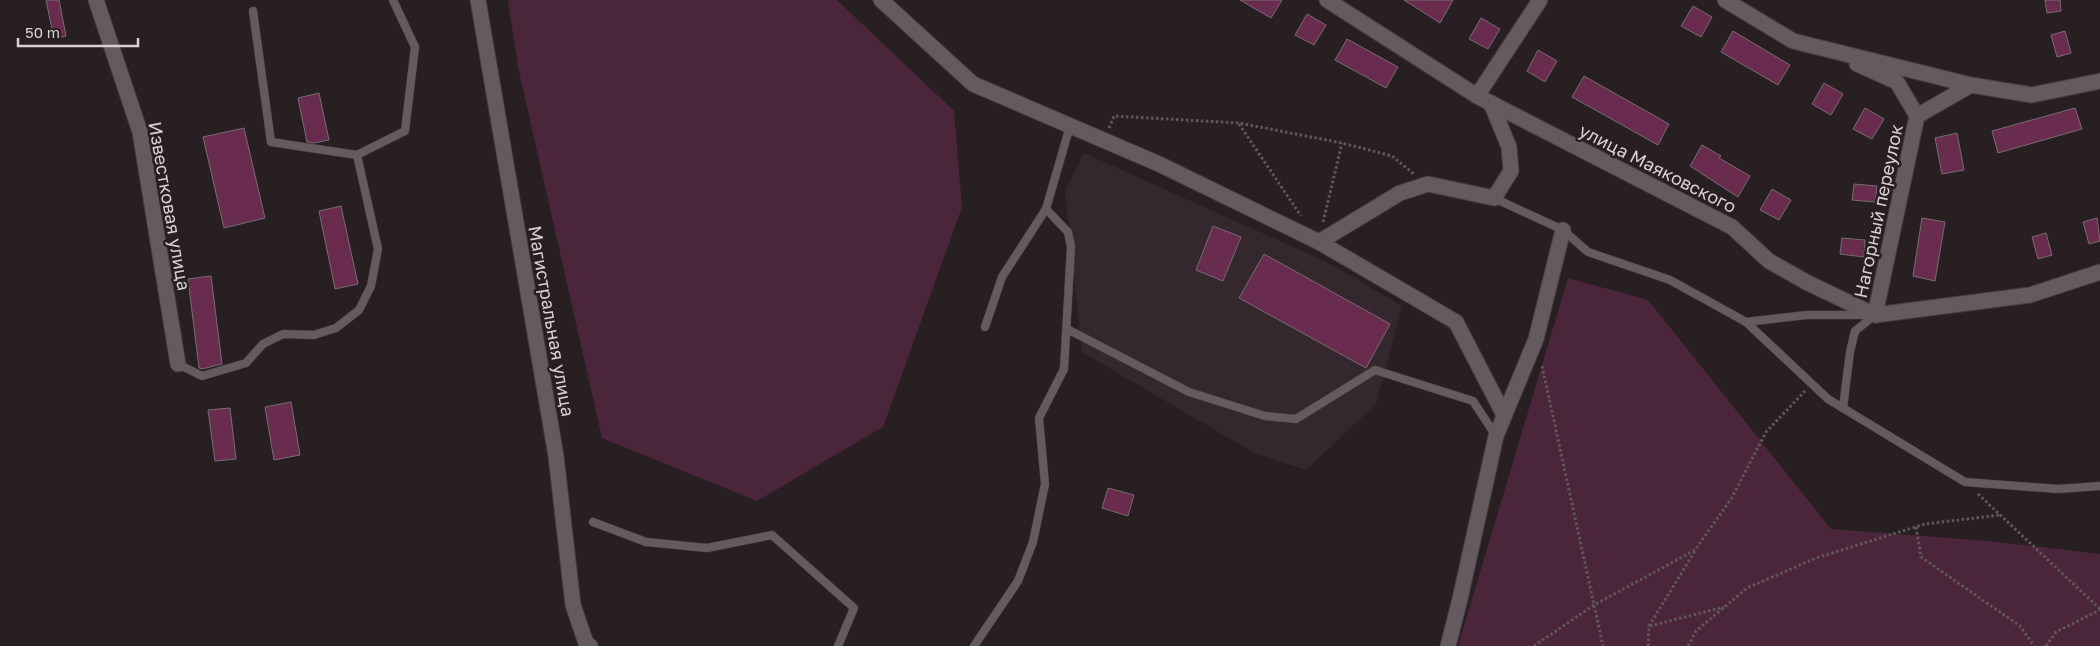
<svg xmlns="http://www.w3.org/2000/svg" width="2100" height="646" font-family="'Golos Text',sans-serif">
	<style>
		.built { fill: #35272e }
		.green { fill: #4b263a }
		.building { fill: #692c4e; stroke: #776c71 }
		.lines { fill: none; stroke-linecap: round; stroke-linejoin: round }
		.lane-casing { stroke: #443d40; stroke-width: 9 }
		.street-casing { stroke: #443d40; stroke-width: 17 }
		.secondary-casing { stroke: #443d40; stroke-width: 17 }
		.path { stroke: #60575b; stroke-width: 3; stroke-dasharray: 2.5 2.5; stroke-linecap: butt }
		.lane { stroke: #645a5f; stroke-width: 8 }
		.street { stroke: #645a5f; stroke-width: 15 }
		.secondary { stroke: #645a5f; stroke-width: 15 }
		.labels { text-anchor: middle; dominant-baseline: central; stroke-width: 5; stroke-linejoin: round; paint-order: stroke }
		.street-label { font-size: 18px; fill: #d7d1d3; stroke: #281f23 }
	</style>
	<rect width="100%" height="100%" fill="#281f23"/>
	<path class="built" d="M 1084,153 L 1331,264 L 1402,306 L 1376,404 L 1306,470 L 1256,454 L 1082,352 L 1065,191 Z"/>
	<g class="green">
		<path d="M 508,0 L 837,0 L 954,111 L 962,207 L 883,427 L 757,501 L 602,438 L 518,67 Z"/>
		<path d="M 1568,278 L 1648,300 L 1831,529 L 1988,541 L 2100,554 L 2100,646 L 1458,646 Z"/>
	</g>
	<g class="building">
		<path d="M 46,0 L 59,0 L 66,36 L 54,39 Z"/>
		<path d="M 1240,0 L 1282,0 L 1271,18 Z"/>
		<path d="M 1404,0 L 1453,0 L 1440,23 Z"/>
		<path d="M 2045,0 L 2060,0 L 2061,11 L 2047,13 Z"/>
		<path d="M 1693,6 L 1712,17 L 1701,37 L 1681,26 Z"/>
		<path d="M 1307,14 L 1326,25 L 1314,45 L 1295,35 Z"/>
		<path d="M 1481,18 L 1500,29 L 1488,49 L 1469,39 Z"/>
		<path d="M 1733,31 L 1790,65 L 1778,85 L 1721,52 Z"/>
		<path d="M 2065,31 L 2071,53 L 2057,57 L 2051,35 Z"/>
		<path d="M 1347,39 L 1398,67 L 1386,88 L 1335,60 Z"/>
		<path d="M 1538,50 L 1557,61 L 1545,82 L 1527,71 Z"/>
		<path d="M 1584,76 L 1669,124 L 1658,145 L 1572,97 Z"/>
		<path d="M 1824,83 L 1843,94 L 1831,115 L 1812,104 Z"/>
		<path d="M 319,93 L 329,140 L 314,143 L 307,142 L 298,98 Z"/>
		<path d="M 1865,108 L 1884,119 L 1872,139 L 1853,129 Z"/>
		<path d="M 2075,108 L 2082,129 L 1998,153 L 1992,131 Z"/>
		<path d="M 244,128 L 265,218 L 224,228 L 203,137 Z"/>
		<path d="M 1957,133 L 1964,170 L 1942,174 L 1935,138 Z"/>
		<path d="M 1702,145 L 1721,156 L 1719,158 L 1750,176 L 1738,197 L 1690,166 Z"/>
		<path d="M 1854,184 L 1877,186 L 1875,202 L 1852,200 Z"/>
		<path d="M 1772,189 L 1791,200 L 1779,220 L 1760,210 Z"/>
		<path d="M 341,206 L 358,284 L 335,289 L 319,211 Z"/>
		<path d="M 1922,218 L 1945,222 L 1935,281 L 1913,276 Z"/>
		<path d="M 2097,218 L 2100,241 L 2089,244 L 2083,222 Z"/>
		<path d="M 1213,226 L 1241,237 L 1223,281 L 1196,270 Z"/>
		<path d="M 2046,233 L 2052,255 L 2038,259 L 2032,237 Z"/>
		<path d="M 1842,238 L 1865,240 L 1864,257 L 1840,254 Z"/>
		<path d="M 1264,254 L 1390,324 L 1366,368 L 1239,298 Z"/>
		<path d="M 211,276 L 222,364 L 202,369 L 199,368 L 188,279 Z"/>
		<path d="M 291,402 L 300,455 L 274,460 L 265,407 Z"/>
		<path d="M 230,408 L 236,459 L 215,461 L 208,410 Z"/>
		<path d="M 1108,488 L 1134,495 L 1128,516 L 1102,508 Z"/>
	</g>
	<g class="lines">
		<defs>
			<g id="lane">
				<path d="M 253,11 L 271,142 L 357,155 L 405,131 L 415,47 L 393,0"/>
				<path d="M 1494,198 L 1563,230 L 1588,252 L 1670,280 L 1746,322 L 1828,399 L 1965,482 L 2058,489 L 2100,486"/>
				<path d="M 1746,322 L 1807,315 L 1866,315"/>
				<path d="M 985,327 L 1002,277 L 1046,209"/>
				<path d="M 1067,329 L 1189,392 L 1265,416 L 1296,419 L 1375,370 L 1473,401 L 1496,436"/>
				<path d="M 178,364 L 202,376 L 246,363 L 263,344 L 283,334 L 314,335 L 336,328 L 359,310 L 371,286 L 378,249 L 357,155"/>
				<path d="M 1843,408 L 1850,352 L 1855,331 L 1875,315"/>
				<path d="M 593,522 L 646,542 L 707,548 L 772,535 L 854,608 L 838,646"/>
				<path d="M 974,646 L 1018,581 L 1033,542 L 1045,484 L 1039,418 L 1064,369 L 1071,247 L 1068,232 L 1046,209 L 1070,126"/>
			</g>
			<g id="street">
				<path d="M 96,0 L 140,132 L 178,364"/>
				<path d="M 881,0 L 973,84 L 1159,164 L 1319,242 L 1400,193 L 1428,184 L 1494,198 L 1511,171 L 1509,147 L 1491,103"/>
				<path d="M 1327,0 L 1477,96 L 1732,227 L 1769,261 L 1808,283 L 1875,315 L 2030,295 L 2100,272"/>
				<path d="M 1725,0 L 1793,41 L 1971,85 L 2032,95 L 2100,81"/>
				<path d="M 1857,64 L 1897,82 L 1917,116"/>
				<path d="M 1477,96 L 1540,0"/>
				<path d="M 1319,242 L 1456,322 L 1504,415"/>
				<path d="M 1875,315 L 1917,116 L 1971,85"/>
				<path d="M 1448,646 L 1460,599 L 1496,436 L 1536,339 L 1563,230"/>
			</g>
			<path id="secondary" d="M 478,0 L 556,456 L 573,605 L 586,643 L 590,646"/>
		</defs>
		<use href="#lane" class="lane-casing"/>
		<use href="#street" class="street-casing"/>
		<use href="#secondary" class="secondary-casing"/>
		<g class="path">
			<path d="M 1239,124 L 1301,216"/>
			<path d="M 1109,128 L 1114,116 L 1239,123 L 1342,143 L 1392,156 L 1414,174"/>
			<path d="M 1323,222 L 1342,143"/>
			<path d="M 1542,366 L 1603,646"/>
			<path d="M 1978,494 L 2100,609"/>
			<path d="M 1916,527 L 1921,557 L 2020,626 L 2034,646"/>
			<path d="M 1650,626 L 1724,607"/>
			<path d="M 1534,646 L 1594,605 L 1695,550 L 1731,499 L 1766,432 L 1805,391"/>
			<path d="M 1648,646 L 1649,626 L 1695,551"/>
			<path d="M 1688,646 L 1696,631 L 1747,588 L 1816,558 L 1925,524 L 2000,515"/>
			<path d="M 2046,646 L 2056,632 L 2100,610"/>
		</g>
		<use href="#lane" class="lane"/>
		<use href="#street" class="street"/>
		<use href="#secondary" class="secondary"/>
	</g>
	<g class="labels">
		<g class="street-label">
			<text transform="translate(1658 168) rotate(27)">улица Маяковского</text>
			<text transform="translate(170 206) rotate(80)">Известковая улица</text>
			<text transform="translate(1878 211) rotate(-78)">Нагорный переулок</text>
			<text transform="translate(552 321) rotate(80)">Магистральная улица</text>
		</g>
	</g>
	<path d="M18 38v8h120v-8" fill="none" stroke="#d7d1d3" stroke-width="2.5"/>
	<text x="25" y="38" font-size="15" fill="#d7d1d3" stroke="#281f23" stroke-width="4" paint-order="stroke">50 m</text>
</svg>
